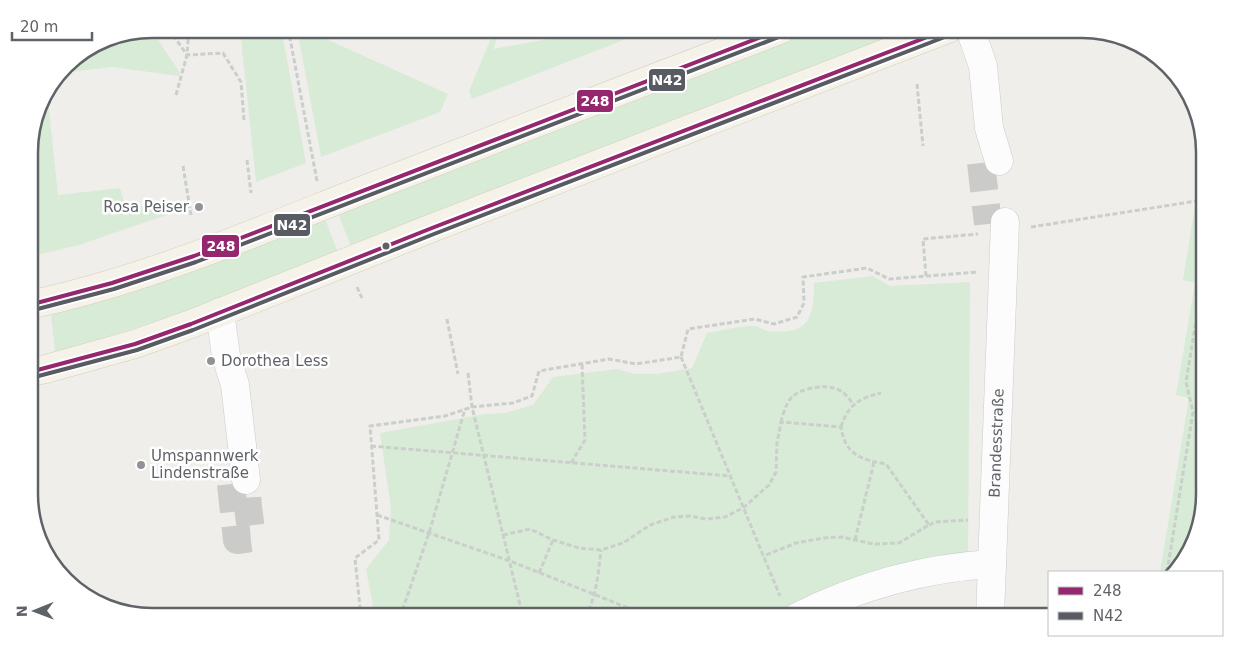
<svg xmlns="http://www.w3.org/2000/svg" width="1233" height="646" font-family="'DejaVu Sans',sans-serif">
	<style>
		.green { fill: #d8ebd6 }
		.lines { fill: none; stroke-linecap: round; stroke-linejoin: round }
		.minor-tunnel { stroke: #cbcbca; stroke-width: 28; stroke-dasharray: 28 14; stroke-linecap: butt }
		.minor-casing { stroke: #cbcccc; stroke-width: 29 }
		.major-casing { stroke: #d7ceb8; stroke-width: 29 }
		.path { stroke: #cacfcc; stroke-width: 3; stroke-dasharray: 5 2.5; stroke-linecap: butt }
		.minor { stroke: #fdfcfc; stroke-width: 28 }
		.major { stroke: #f4f2e9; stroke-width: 28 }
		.bus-1-casing { stroke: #fff; stroke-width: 8 }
		.bus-2-casing { stroke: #fff; stroke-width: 8 }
		.bus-1 { stroke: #95276e; stroke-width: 4 }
		.bus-2 { stroke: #595b62; stroke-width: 4 }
		.poi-dot { fill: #919496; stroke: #fff; stroke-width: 2 }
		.bus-dot { fill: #5f6368; stroke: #fff; stroke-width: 2 }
		.labels { text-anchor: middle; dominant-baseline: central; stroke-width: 5; stroke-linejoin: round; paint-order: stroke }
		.poi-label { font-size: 15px; fill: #5f6368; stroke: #fff; text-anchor: start }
		.street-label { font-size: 15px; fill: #5f6368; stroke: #fff }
		.rim { fill: none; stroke: #5f6368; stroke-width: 2.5 }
		.line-badge { stroke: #fff; stroke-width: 2 }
		.badge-label { font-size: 14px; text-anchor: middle; font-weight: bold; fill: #fff }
	</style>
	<rect width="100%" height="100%" fill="#efeeea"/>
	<g class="green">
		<path d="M 151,29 L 180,73 L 179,76 L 112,67 L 60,73 L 70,59 L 105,38 Z"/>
		<path d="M 240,29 L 259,29 L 283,38 L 306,163 L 256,182 Z"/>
		<path d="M 297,29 L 304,29 L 448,94 L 440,112 L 321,157 Z"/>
		<path d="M 604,29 L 652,29 L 472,99 L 469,91 L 492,36 L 498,36 L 493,49 Z"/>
		<path d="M 817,29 L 911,29 L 351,247 L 338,213 Z"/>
		<path d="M 47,91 L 58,195 L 120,188 L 126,208 L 177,201 L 181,210 L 79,245 L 29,257 L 29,143 L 42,97 Z"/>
		<path d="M 1203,157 L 1204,495 L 1191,549 L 1171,572 L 1160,572 L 1189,398 L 1176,395 L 1195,283 L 1183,280 Z"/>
		<path d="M 325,219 L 338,253 C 244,289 152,326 55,352 L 51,315 L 150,286 Z"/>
		<path d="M 873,276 L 890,286 L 970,282 L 968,555 L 860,577 L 764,617 L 375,617 L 366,569 L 389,540 L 391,508 L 380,433 L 485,414 L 505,413 L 533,405 L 553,377 L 617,369 L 635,374 L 657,374 L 692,368 L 707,333 C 720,331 742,325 754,326 C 759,326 763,330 768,331 C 809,335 814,319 814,283 Z"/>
	</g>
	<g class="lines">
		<g class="minor-tunnel">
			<path d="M 981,163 L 988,224"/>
			<path d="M 231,484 L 237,540 L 252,538 L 248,507 L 246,480"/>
		</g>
		<defs>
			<g id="minor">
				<path d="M 970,29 L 983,66 L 989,128 L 999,161"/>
				<path d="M 220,312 L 226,356 L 235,385 L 246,480"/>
				<path d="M 797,617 C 859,586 923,568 992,564"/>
				<path id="s1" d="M 990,617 L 1005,222"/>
			</g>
			<g id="major">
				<path d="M 29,305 C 142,281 247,236 353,194 C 496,139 638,83 782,29"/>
				<path d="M 30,372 L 46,369 L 135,344 L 191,324 L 432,228 L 948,29"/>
			</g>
		</defs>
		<use href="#minor" class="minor-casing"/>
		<use href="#major" class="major-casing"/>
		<g class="path">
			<path d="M 169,29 L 187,55 L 223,53 L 241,82 L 244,120"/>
			<path d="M 278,29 L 289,33 L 317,181"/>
			<path d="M 917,84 L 923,146"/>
			<path d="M 176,95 L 187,55 L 189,29"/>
			<path d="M 247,160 L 251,193"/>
			<path d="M 183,166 L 191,215"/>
			<path d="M 1031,227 L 1203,200"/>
			<path d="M 926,276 L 923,239 L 978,234"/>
			<path d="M 357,287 L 362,298"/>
			<path d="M 447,319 L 458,374"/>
			<path d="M 681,357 L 780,596"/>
			<path d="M 468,373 L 472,407 L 523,617"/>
			<path d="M 781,422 C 783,414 786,403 792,397 C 801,388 825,384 837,389 C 845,392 849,399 854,405"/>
			<path d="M 841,427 C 848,405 859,398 881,393"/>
			<path d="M 371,446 L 730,476"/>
			<path d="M 571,463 L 585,440 L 582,364"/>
			<path d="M 377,515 L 510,561 L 651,617"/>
			<path d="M 929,525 L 935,522 L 968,520"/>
			<path d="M 503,535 L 530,529 L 553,540 L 579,548 L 601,550 L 623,543 L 650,525 L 674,517 L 689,516 L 707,519 L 725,517 L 743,508 L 769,485 L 776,472 L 777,443 L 781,422 L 841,427 C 845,455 862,460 886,464 L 929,525 L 899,543 L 873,544 L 842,537 L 824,538 L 796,543 L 763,556"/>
			<path d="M 855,540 L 874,462"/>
			<path d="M 1167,572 L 1193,412 L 1186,382 L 1204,273"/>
			<path d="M 539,573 L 553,540"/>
			<path d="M 361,617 L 355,558 L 379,540 L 370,426 L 445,416 L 472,407 L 513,403 L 532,396 L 539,371 L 609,359 L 636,364 L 681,357 L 688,329 L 755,319 L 774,324 L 797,317 L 804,303 L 803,277 L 867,268 L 889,279 L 978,272"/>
			<path d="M 400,617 L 429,533 L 465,409"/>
			<path d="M 585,617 C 597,596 598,574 601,550"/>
		</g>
		<use href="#minor" class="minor"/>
		<use href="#major" class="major"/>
		<defs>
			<g id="bus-1">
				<path d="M 29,305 L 112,283 L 194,256 L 782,29"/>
				<path d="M 30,372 L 135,344 L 191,324 L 432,228 L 948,29"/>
			</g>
			<g id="bus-2">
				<path d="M 30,311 L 114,289 L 196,262 L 784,35"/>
				<path d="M 31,378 L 137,350 L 193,330 L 434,234 L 950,35"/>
			</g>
		</defs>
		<use href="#bus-1" class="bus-1-casing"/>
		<use href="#bus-2" class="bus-2-casing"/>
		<use href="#bus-1" class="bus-1"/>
		<use href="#bus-2" class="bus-2"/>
	</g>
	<g class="poi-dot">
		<circle cx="199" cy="207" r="5"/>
		<circle cx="211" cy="361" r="5"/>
		<circle cx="141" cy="465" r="5"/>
	</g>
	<circle class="bus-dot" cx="386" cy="246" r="4.5"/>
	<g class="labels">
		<g class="poi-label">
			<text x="189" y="207" text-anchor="end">Rosa Peiser</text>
			<text x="221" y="361">Dorothea Less</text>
			<text x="151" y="456">Umspannwerk<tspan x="151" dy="17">Lindenstraße</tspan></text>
		</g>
		<g class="street-label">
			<text stroke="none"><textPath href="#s1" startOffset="174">Brandesstraße</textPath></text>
		</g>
	</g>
	<path d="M0 0H1233V646H0ZM152 38H1082A114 114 0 0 1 1196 152V494A114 114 0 0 1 1082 608H152A114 114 0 0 1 38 494V152A114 114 0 0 1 152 38Z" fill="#fff" fill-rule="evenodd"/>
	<path class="rim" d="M152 38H1082A114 114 0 0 1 1196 152V494A114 114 0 0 1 1082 608H152A114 114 0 0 1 38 494V152A114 114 0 0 1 152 38Z"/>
	<g class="line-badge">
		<rect x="648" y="68" width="38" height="24" rx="5" fill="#595b62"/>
		<rect x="576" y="89" width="38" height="24" rx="5" fill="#95276e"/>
		<rect x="273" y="213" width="38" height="24" rx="5" fill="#595b62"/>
		<rect x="201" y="234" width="39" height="24" rx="5" fill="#95276e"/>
	</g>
	<g class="badge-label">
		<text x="667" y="85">N42</text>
		<text x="595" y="106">248</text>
		<text x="292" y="230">N42</text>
		<text x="221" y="251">248</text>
	</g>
	<rect x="1048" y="571" width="175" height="65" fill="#ffffff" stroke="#bfc1c3"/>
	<rect x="1058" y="587" width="25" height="8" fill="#95276e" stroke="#bfc1c3"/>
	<text x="1093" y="596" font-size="15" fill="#5f6368">248</text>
	<rect x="1058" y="612" width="25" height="8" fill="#595b62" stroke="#bfc1c3"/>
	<text x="1093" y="621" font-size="15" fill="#5f6368">N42</text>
	<g transform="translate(35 611) rotate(269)" stroke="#ffffff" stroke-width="4" paint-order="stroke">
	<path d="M0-4L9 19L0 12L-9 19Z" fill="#5f6368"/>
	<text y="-8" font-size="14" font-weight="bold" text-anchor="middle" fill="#5f6368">N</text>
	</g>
	<path d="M12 32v8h80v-8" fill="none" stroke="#5f6368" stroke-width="2.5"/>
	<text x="20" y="32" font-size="15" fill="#5f6368" stroke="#ffffff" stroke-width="4" paint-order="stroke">20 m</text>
</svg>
